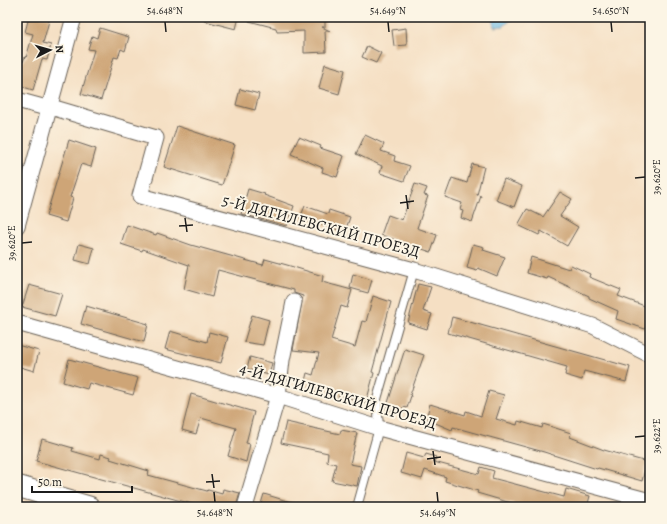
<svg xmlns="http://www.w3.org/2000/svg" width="667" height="524" font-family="Alegreya,serif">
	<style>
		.water { fill: #6ab9e4; stroke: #436a80 }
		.building { fill: #cea577 }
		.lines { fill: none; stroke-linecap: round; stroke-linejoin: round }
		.lane-casing { stroke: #686056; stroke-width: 10 }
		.street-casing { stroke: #686056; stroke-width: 17 }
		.secondary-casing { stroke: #686056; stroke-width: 23 }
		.lane { stroke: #fff; stroke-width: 8 }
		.street { stroke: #fff; stroke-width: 15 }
		.secondary { stroke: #fff; stroke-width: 21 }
		.ticks { fill: none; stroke: #1c1c1c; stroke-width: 1.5 }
		.labels { text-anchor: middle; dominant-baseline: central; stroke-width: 4; stroke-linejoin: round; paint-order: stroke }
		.street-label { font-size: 16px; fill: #1c1c1c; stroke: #fcf5e5 }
		.neatline { fill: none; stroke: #1c1c1c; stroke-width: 1.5 }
		.ticks-label { font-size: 10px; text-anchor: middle; fill: #1c1c1c }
	</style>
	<rect width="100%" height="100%" fill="#fcf5e5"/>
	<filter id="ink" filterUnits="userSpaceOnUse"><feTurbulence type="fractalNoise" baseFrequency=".025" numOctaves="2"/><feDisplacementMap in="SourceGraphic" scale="8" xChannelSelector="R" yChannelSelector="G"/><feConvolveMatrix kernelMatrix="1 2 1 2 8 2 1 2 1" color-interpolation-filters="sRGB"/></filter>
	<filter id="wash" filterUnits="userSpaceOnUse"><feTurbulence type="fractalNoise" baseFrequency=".012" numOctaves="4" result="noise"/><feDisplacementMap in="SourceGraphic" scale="16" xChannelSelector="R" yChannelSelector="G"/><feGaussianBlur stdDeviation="0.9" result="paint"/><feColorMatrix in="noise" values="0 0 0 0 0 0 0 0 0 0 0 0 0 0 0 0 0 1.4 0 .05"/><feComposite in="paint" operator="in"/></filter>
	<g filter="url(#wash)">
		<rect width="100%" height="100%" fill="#f5dfc3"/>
		<path class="water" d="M 492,17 L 514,17 L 504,26 L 494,27 Z"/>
		<g id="blocks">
			<g class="building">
				<path d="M 29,17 L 50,17 L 43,43 L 51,45 L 47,60 L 42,59 L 33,90 L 17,85 L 17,60 L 23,62 L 25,57 L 26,58 L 33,34 L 25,32 Z"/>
				<path d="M 205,17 L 239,17 L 236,29 L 205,21 Z"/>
				<path d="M 250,17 L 325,17 L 325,27 L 322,27 L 330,31 L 325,31 L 326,52 L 304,53 L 304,31 L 277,32 L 276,28 L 249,21 Z"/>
				<path d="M 100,28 L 129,37 L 125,51 L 121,49 L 118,58 L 114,57 L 101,100 L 81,94 L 94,50 L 88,49 L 92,36 L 97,38 Z"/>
				<path d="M 406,28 L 407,45 L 394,46 L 392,30 Z"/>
				<path d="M 367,46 L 381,53 L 376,63 L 362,57 Z"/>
				<path d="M 325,64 L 345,70 L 339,94 L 319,88 Z"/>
				<path d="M 240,89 L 259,94 L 255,110 L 236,105 Z"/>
				<path d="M 177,126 L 235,145 L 222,185 L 164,167 Z"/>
				<path d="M 365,135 L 384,144 L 381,151 L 395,156 L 394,161 L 410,166 L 404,181 L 380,173 L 382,166 L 356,154 Z"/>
				<path d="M 299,137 L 321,146 L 320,148 L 344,156 L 337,177 L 322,172 L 323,168 L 291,154 Z"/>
				<path d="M 69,140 L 96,149 L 91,167 L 81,164 L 70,197 L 73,198 L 66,222 L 46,216 Z"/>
				<path d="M 472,164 L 484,167 L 477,195 L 481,196 L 472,222 L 461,218 L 463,211 L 460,210 L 462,203 L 445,197 L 452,178 L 467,183 Z"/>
				<path d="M 504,179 L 522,186 L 514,207 L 496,200 Z"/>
				<path d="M 415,184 L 427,188 L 424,195 L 428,196 L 417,228 L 437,235 L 431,252 L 381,235 L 388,215 L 402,220 Z"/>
				<path d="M 248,189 L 265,194 L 264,195 L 294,206 L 287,226 L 241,214 Z"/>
				<path d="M 560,192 L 572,199 L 560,216 L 578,227 L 567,246 L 541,231 L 539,235 L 518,225 L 527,209 L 543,217 Z"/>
				<path d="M 305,206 L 328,214 L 329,210 L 350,217 L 345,232 L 300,218 Z"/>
				<path d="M 127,225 L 156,235 L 157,233 L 191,245 L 263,265 L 265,259 L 287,265 L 323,276 L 322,282 L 352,290 L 347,308 L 341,306 L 331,340 L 355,347 L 362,321 L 366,322 L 373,296 L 391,302 L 372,372 L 374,373 L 366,403 L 339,395 L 338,399 L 303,389 L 307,373 L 313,375 L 319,353 L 293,350 L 303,296 L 294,293 L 294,290 L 218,270 L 212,297 L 184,289 L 189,265 L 143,249 L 142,251 L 121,244 Z"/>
				<path d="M 79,244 L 94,248 L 90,264 L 75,260 Z"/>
				<path d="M 473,244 L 484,247 L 483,250 L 505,257 L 497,276 L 478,268 L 477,271 L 467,268 Z"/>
				<path d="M 531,257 L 569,269 L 571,265 L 590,274 L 589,277 L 621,290 L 618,296 L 650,308 L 650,316 L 645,329 L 616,319 L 618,311 L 589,298 L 589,296 L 548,277 L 547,279 L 527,273 Z"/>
				<path d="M 353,274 L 372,280 L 368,293 L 350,288 Z"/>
				<path d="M 418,284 L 431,287 L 423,311 L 432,314 L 427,329 L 408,323 Z"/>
				<path d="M 29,285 L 62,294 L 55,316 L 22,307 Z"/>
				<path d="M 86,306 L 148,324 L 144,342 L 81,324 Z"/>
				<path d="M 252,315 L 269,320 L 263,345 L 244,342 Z"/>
				<path d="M 452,317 L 630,367 L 626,382 L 584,371 L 582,380 L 565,375 L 567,367 L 448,333 Z"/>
				<path d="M 170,331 L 207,342 L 209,332 L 228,337 L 221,363 L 165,349 Z"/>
				<path d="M 17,345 L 39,351 L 34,371 L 17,366 Z"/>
				<path d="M 405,349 L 424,355 L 410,395 L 411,396 L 407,408 L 403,407 L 401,413 L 386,409 Z"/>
				<path d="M 250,357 L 272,363 L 269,375 L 247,369 Z"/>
				<path d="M 69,359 L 138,378 L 133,395 L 89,383 L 87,389 L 63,382 Z"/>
				<path d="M 489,391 L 504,395 L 496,419 L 517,425 L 518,421 L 542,428 L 543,424 L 571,433 L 570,437 L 604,450 L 647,462 L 642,481 L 598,468 L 597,469 L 544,452 L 453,427 L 452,430 L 426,419 L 430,404 L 465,415 L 466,411 L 481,416 Z"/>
				<path d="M 191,394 L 254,412 L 246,443 L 250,444 L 246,462 L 228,456 L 236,428 L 201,418 L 196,434 L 182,430 Z"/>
				<path d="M 286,422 L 340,434 L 341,430 L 357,433 L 350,464 L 361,466 L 357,486 L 332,481 L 336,464 L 327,462 L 328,453 L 281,443 Z"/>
				<path d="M 42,439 L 73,448 L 72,451 L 100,459 L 101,454 L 111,457 L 110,459 L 149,471 L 148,475 L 207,491 L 208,490 L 222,494 L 223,489 L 240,493 L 236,507 L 203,507 L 36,461 Z"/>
				<path d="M 406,453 L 424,458 L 426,454 L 436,457 L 434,462 L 479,474 L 481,467 L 494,471 L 492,478 L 564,497 L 566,489 L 590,496 L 587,507 L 525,507 L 477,493 L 478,491 L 445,481 L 446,477 L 425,470 L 422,479 L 401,473 Z"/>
				<path d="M 264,494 L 297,504 L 297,507 L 260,507 Z"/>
			</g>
		</g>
	</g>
	<g filter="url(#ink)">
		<use href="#blocks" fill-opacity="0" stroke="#686056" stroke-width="1"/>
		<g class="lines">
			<defs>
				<path id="lane" d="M 357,507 L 379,428 L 377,399 L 414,270"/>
				<g id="street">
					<path d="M 17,100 L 50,109"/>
					<path d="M 51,107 L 156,138 L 140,196 L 414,270 L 593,326 L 650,355"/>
					<path d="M 17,226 L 74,17"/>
					<path d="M 17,323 L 278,396 L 379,428 L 650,501"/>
					<path d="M 245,507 L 278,396 L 282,360 L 294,302"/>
				</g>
				<path id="secondary" d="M 17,486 L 89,507"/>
			</defs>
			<use href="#lane" class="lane-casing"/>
			<use href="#street" class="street-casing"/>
			<use href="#secondary" class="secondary-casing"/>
			<use href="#lane" class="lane"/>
			<use href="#street" class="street"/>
			<use href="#secondary" class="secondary"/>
		</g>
	</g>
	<path class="ticks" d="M 165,22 L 166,32M 388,22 L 389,32M 611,22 L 612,32M 635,178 L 645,177M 406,195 L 408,209M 400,203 L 414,201M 185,218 L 187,232M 179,226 L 193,225M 22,243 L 32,242M 635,437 L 645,436M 433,451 L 435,465M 427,459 L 441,457M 212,474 L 214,488M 206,482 L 220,481M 214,492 L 215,502M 437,492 L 438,502"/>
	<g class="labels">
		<g class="street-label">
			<text transform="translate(321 226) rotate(15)">5-Й ДЯГИЛЕВСКИЙ ПРОЕЗД</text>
			<text transform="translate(338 396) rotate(16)">4-Й ДЯГИЛЕВСКИЙ ПРОЕЗД</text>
		</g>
	</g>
	<rect width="667" height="524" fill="none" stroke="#fcf5e5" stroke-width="44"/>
	<g transform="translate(50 50) rotate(84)" stroke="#fcf5e5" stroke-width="3" paint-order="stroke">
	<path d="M0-3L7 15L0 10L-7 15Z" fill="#1c1c1c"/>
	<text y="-6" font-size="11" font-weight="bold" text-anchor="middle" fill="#1c1c1c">N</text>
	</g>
	<path d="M32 486v6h100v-6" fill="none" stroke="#1c1c1c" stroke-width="2"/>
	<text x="38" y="486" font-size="12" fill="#1c1c1c" stroke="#fcf5e5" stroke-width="3" paint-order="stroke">50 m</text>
	<rect x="22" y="22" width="623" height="480" class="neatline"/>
	<g class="ticks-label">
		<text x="165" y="14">54.648°N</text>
		<text x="388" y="14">54.649°N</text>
		<text x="611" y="14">54.650°N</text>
		<text transform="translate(656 177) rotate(-90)" y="4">39.620°E</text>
		<text transform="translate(11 243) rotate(-90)" y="4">39.620°E</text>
		<text transform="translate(656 436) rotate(-90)" y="4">39.622°E</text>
		<text x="215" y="516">54.648°N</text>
		<text x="438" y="516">54.649°N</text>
	</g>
</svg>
